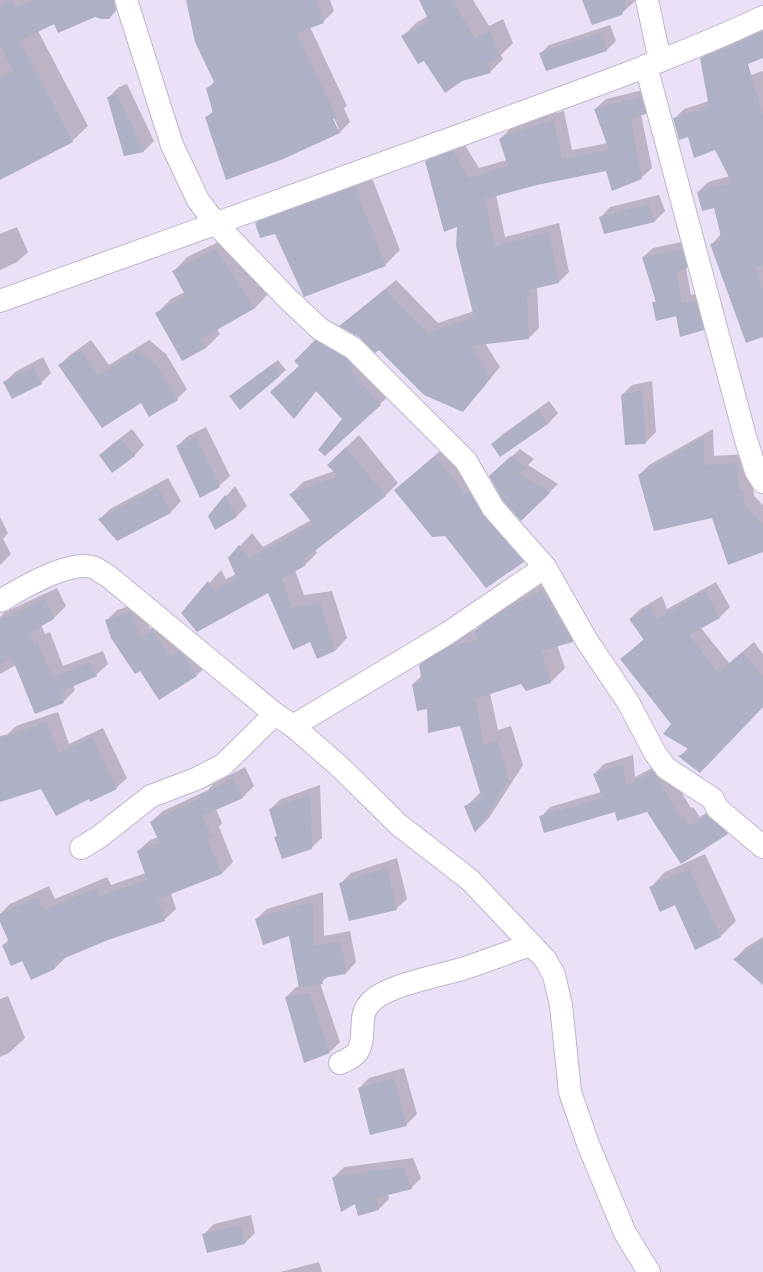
<svg xmlns="http://www.w3.org/2000/svg" width="763" height="1272" font-family="Arial,sans-serif">
	<style>
		.shadow { fill: #0003; fill-rule: evenodd }
		.building { fill: #aeb0c6 }
		.lines { fill: none; stroke-linecap: round; stroke-linejoin: round }
		.minor-casing { stroke: #bfb5ca; stroke-width: 24 }
		.minor { stroke: #fff; stroke-width: 22 }
	</style>
	<rect width="100%" height="100%" fill="#ebe1f6"/>
	<g class="shadow">
		<path d="M 0,0 L 126,0 L 109,18 L 95,16 L 54,23 L 38,31 L 88,126 L 72,141 L 0,179 Z"/>
		<path d="M 188,0 L 330,0 L 334,11 L 323,22 L 310,27 L 347,106 L 344,108 L 350,122 L 339,133 L 207,117 L 214,110 L 207,89 L 215,81 ZM 332,114 L 339,129 L 337,129 L 330,115 Z"/>
		<path d="M 420,0 L 473,0 L 489,26 L 503,19 L 513,43 L 501,55 L 503,59 L 490,72 L 424,59 L 403,36 L 416,23 L 428,16 Z"/>
		<path d="M 583,0 L 636,0 L 621,14 Z"/>
		<path d="M 610,25 L 616,41 L 607,50 L 546,70 L 540,54 L 549,45 Z"/>
		<path d="M 763,27 L 763,48 L 701,59 L 709,50 Z"/>
		<path d="M 763,71 L 763,184 L 698,192 L 708,182 L 730,176 L 715,148 L 688,136 L 674,119 L 684,109 L 709,101 L 718,86 Z"/>
		<path d="M 127,84 L 154,141 L 144,151 L 125,155 L 108,98 L 119,87 Z"/>
		<path d="M 651,88 L 655,103 L 645,113 L 641,114 L 652,168 L 641,178 L 607,170 L 537,184 L 496,195 L 505,237 L 559,223 L 569,272 L 559,282 L 537,288 L 539,328 L 529,338 L 485,343 L 500,367 L 463,410 L 379,349 L 341,325 L 396,280 L 438,323 L 474,311 L 458,226 L 426,162 L 436,151 L 463,142 L 479,168 L 507,160 L 500,139 L 510,129 L 537,118 L 564,111 L 572,150 L 608,143 L 595,109 L 606,99 Z"/>
		<path d="M 370,173 L 400,250 L 385,265 L 276,232 L 256,223 L 271,208 Z"/>
		<path d="M 659,195 L 665,211 L 655,221 L 605,233 L 600,218 L 610,207 Z"/>
		<path d="M 763,204 L 763,336 L 712,244 L 721,234 Z"/>
		<path d="M 17,227 L 28,252 L 17,262 L 0,270 L 0,234 Z"/>
		<path d="M 231,236 L 268,294 L 255,308 L 217,329 L 220,334 L 206,348 L 157,313 L 171,299 L 185,292 L 174,271 L 187,257 Z"/>
		<path d="M 691,240 L 696,258 L 686,268 L 691,295 L 705,292 L 713,320 L 703,330 L 654,303 L 656,300 L 643,257 L 653,248 Z"/>
		<path d="M 325,331 L 391,394 L 325,454 L 343,419 L 317,390 L 294,418 L 300,365 L 296,361 Z"/>
		<path d="M 91,340 L 109,365 L 149,340 L 166,354 L 187,389 L 177,399 L 141,401 L 60,365 L 70,355 Z"/>
		<path d="M 43,357 L 51,373 L 41,383 L 4,383 L 15,372 Z"/>
		<path d="M 278,360 L 286,370 L 281,374 L 235,392 Z"/>
		<path d="M 652,381 L 656,432 L 645,443 L 622,395 L 632,385 Z"/>
		<path d="M 549,401 L 558,413 L 548,424 L 492,444 L 503,434 Z"/>
		<path d="M 206,427 L 230,476 L 219,486 L 200,496 L 177,446 L 188,436 Z"/>
		<path d="M 132,429 L 144,445 L 134,456 L 100,455 L 111,445 Z"/>
		<path d="M 713,429 L 714,456 L 746,454 L 748,481 L 752,480 L 754,496 L 763,505 L 763,551 L 713,517 L 639,475 L 649,465 Z"/>
		<path d="M 359,435 L 398,483 L 386,495 L 315,549 L 317,553 L 305,565 L 295,570 L 304,595 L 332,591 L 347,638 L 335,651 L 311,640 L 269,591 L 182,613 L 221,570 L 226,579 L 236,574 L 229,558 L 252,533 L 263,547 L 311,520 L 291,494 L 303,482 L 334,471 L 328,465 Z"/>
		<path d="M 448,444 L 536,548 L 523,561 L 446,535 L 395,490 Z"/>
		<path d="M 520,449 L 534,459 L 528,465 L 558,484 L 521,519 L 490,476 Z"/>
		<path d="M 168,478 L 181,501 L 171,512 L 118,540 L 100,519 L 110,509 Z"/>
		<path d="M 235,486 L 247,506 L 237,516 L 209,516 Z"/>
		<path d="M 0,517 L 8,533 L 3,539 L 11,554 L 0,565 Z"/>
		<path d="M 555,577 L 587,627 L 573,641 L 557,645 L 565,668 L 551,682 L 521,683 L 490,693 L 498,730 L 511,726 L 523,765 L 489,818 L 475,832 L 465,807 L 481,792 L 461,725 L 428,708 L 413,684 L 422,675 L 420,665 L 434,651 L 465,633 L 476,630 L 489,617 L 517,598 Z"/>
		<path d="M 716,582 L 730,607 L 720,617 L 701,628 L 729,663 L 754,642 L 763,654 L 763,707 L 680,756 L 688,748 L 672,724 L 621,659 L 644,639 L 630,619 L 640,609 L 662,596 L 667,609 Z"/>
		<path d="M 57,588 L 66,606 L 54,618 L 41,625 L 45,634 L 50,632 L 63,666 L 103,651 L 108,664 L 96,675 L 73,685 L 75,690 L 63,702 L 16,665 L 0,674 L 0,617 L 5,612 Z"/>
		<path d="M 142,602 L 150,629 L 163,620 L 207,665 L 197,675 L 106,621 L 117,610 Z"/>
		<path d="M 58,712 L 69,744 L 103,728 L 127,778 L 116,788 L 89,797 L 42,788 L 0,801 L 0,736 L 8,734 L 16,726 Z"/>
		<path d="M 633,755 L 635,777 L 663,762 L 691,808 L 693,807 L 700,817 L 717,806 L 737,823 L 728,833 L 682,863 L 648,811 L 615,811 L 541,817 L 550,807 L 601,792 L 594,774 L 604,764 Z"/>
		<path d="M 245,767 L 254,786 L 243,797 L 216,809 L 222,823 L 219,827 L 233,862 L 222,873 L 171,893 L 176,909 L 164,920 L 108,939 L 67,956 L 55,968 L 31,978 L 23,960 L 3,946 L 9,939 L 0,919 L 0,914 L 10,904 L 49,886 L 55,899 L 107,877 L 111,885 L 146,873 L 138,851 L 150,840 L 158,837 L 151,822 L 163,811 L 208,790 L 213,784 Z"/>
		<path d="M 320,785 L 322,838 L 311,848 L 275,837 L 278,835 L 270,809 L 281,799 Z"/>
		<path d="M 705,854 L 736,921 L 721,936 L 650,888 L 665,872 Z"/>
		<path d="M 397,858 L 407,899 L 396,909 L 340,884 L 351,873 Z"/>
		<path d="M 323,892 L 324,936 L 350,931 L 356,962 L 346,973 L 329,976 L 320,983 L 340,1042 L 330,1052 L 286,997 L 296,987 L 299,987 L 290,934 L 256,919 L 267,909 Z"/>
		<path d="M 763,937 L 763,984 L 735,959 L 745,948 Z"/>
		<path d="M 8,996 L 25,1038 L 9,1053 L 0,1057 L 0,999 Z"/>
		<path d="M 404,1068 L 417,1114 L 406,1125 L 359,1088 L 369,1078 Z"/>
		<path d="M 413,1158 L 421,1178 L 411,1188 L 388,1194 L 389,1199 L 379,1209 L 355,1203 L 333,1178 L 344,1167 Z"/>
		<path d="M 251,1215 L 255,1233 L 245,1243 L 203,1235 L 214,1224 Z"/>
		<path d="M 319,1262 L 322,1272 L 280,1272 Z"/>
	</g>
	<g class="building">
		<path d="M 12,0 L 16,7 L 32,0 L 114,0 L 116,10 L 109,19 L 102,19 L 95,17 L 58,33 L 54,24 L 20,41 L 73,142 L 0,180 L 0,78 L 13,71 L 0,46 L 0,6 Z"/>
		<path d="M 186,0 L 316,0 L 324,23 L 297,33 L 337,117 L 333,119 L 340,133 L 281,160 L 226,180 L 205,117 L 213,113 L 206,88 L 215,84 L 195,42 Z"/>
		<path d="M 419,0 L 452,0 L 475,38 L 490,31 L 500,57 L 487,64 L 491,73 L 462,81 L 445,93 L 424,61 L 418,64 L 401,36 L 429,21 Z"/>
		<path d="M 582,0 L 626,0 L 622,15 L 592,25 Z"/>
		<path d="M 763,31 L 763,58 L 748,64 L 763,115 L 763,265 L 756,267 L 763,289 L 763,337 L 746,343 L 710,244 L 722,241 L 714,208 L 702,211 L 697,192 L 732,183 L 715,150 L 694,158 L 688,137 L 679,140 L 673,118 L 709,107 L 700,58 L 730,47 Z"/>
		<path d="M 602,33 L 607,51 L 546,71 L 539,53 Z"/>
		<path d="M 117,94 L 144,152 L 124,156 L 107,97 Z"/>
		<path d="M 641,97 L 646,114 L 631,118 L 642,179 L 612,191 L 606,171 L 537,185 L 485,199 L 495,246 L 549,232 L 559,283 L 529,290 L 530,296 L 527,297 L 529,339 L 471,346 L 491,378 L 463,412 L 424,395 L 379,350 L 375,353 L 359,337 L 339,326 L 385,290 L 428,333 L 474,317 L 456,246 L 457,227 L 444,232 L 425,161 L 453,151 L 469,178 L 508,166 L 499,139 L 526,128 L 554,120 L 562,159 L 609,150 L 594,109 Z"/>
		<path d="M 355,187 L 386,266 L 304,297 L 275,234 L 260,238 L 255,223 Z"/>
		<path d="M 648,204 L 655,222 L 604,234 L 599,217 Z"/>
		<path d="M 216,249 L 255,308 L 201,339 L 206,348 L 182,361 L 155,313 L 186,296 L 172,271 Z"/>
		<path d="M 682,249 L 687,268 L 676,272 L 682,303 L 696,301 L 704,330 L 680,337 L 676,316 L 656,321 L 652,302 L 656,302 L 642,257 Z"/>
		<path d="M 315,340 L 345,358 L 355,367 L 350,371 L 381,405 L 325,456 L 318,450 L 342,419 L 316,391 L 294,419 L 270,392 L 299,366 L 294,361 Z"/>
		<path d="M 81,350 L 98,375 L 138,350 L 156,365 L 178,400 L 149,417 L 141,403 L 102,428 L 58,365 Z"/>
		<path d="M 273,364 L 281,375 L 240,410 L 229,396 Z"/>
		<path d="M 33,367 L 42,384 L 12,399 L 3,382 Z"/>
		<path d="M 642,390 L 646,444 L 625,445 L 621,395 Z"/>
		<path d="M 539,410 L 548,424 L 500,457 L 491,444 Z"/>
		<path d="M 196,437 L 220,487 L 200,498 L 176,446 Z"/>
		<path d="M 704,437 L 704,465 L 737,463 L 739,490 L 743,490 L 745,506 L 763,524 L 763,552 L 728,565 L 712,518 L 654,531 L 638,475 Z"/>
		<path d="M 121,439 L 135,456 L 112,473 L 99,455 Z"/>
		<path d="M 346,447 L 386,496 L 303,560 L 306,565 L 282,579 L 292,607 L 320,603 L 335,651 L 317,659 L 310,642 L 293,650 L 268,593 L 197,632 L 181,613 L 208,581 L 214,591 L 237,579 L 228,558 L 239,545 L 250,558 L 313,524 L 289,494 L 338,476 L 327,465 Z"/>
		<path d="M 435,456 L 466,495 L 469,492 L 484,516 L 524,562 L 486,588 L 445,536 L 432,537 L 394,490 Z"/>
		<path d="M 511,456 L 527,467 L 519,473 L 550,493 L 521,521 L 503,501 L 489,476 Z"/>
		<path d="M 158,487 L 171,513 L 117,541 L 98,519 Z"/>
		<path d="M 225,495 L 237,517 L 215,530 L 208,516 Z"/>
		<path d="M 541,591 L 573,642 L 541,651 L 551,683 L 526,691 L 521,684 L 475,699 L 484,744 L 497,740 L 509,780 L 475,833 L 464,806 L 482,799 L 460,726 L 428,733 L 427,709 L 417,711 L 412,684 L 422,683 L 419,665 L 450,646 L 478,640 L 474,631 L 502,612 Z"/>
		<path d="M 705,591 L 720,618 L 689,635 L 718,673 L 743,652 L 763,676 L 763,707 L 700,773 L 678,756 L 690,750 L 663,734 L 671,724 L 620,659 L 644,640 L 629,619 L 651,606 L 657,619 Z"/>
		<path d="M 45,599 L 54,619 L 29,633 L 34,645 L 38,643 L 52,677 L 91,662 L 97,676 L 60,692 L 64,703 L 35,714 L 12,658 L 0,665 L 0,620 Z"/>
		<path d="M 131,612 L 140,638 L 152,630 L 170,657 L 180,651 L 197,676 L 159,700 L 140,671 L 135,674 L 111,638 L 105,620 Z"/>
		<path d="M 47,722 L 58,753 L 93,737 L 117,789 L 90,802 L 89,799 L 56,816 L 41,789 L 0,802 L 0,738 Z"/>
		<path d="M 623,764 L 626,786 L 653,771 L 681,818 L 683,816 L 689,826 L 707,815 L 728,834 L 681,864 L 647,812 L 617,821 L 615,812 L 544,833 L 539,816 L 603,798 L 593,774 Z"/>
		<path d="M 233,778 L 243,798 L 202,816 L 212,836 L 207,838 L 222,874 L 158,899 L 165,921 L 108,940 L 53,963 L 55,969 L 31,980 L 22,961 L 11,966 L 2,945 L 9,942 L 0,922 L 0,914 L 38,897 L 44,910 L 96,888 L 99,896 L 147,880 L 137,851 L 160,843 L 150,822 L 201,798 L 200,796 Z"/>
		<path d="M 310,795 L 312,849 L 282,859 L 274,837 L 277,836 L 269,809 Z"/>
		<path d="M 387,868 L 397,910 L 349,921 L 339,883 Z"/>
		<path d="M 689,869 L 721,937 L 695,950 L 675,905 L 660,912 L 649,887 Z"/>
		<path d="M 313,901 L 314,946 L 340,941 L 346,974 L 322,978 L 323,984 L 299,988 L 289,936 L 263,945 L 255,919 Z"/>
		<path d="M 763,940 L 763,985 L 733,959 Z"/>
		<path d="M 310,993 L 330,1053 L 304,1063 L 285,997 Z"/>
		<path d="M 394,1078 L 407,1126 L 370,1135 L 358,1088 Z"/>
		<path d="M 403,1167 L 412,1189 L 376,1198 L 379,1210 L 358,1216 L 355,1204 L 341,1212 L 332,1177 Z"/>
		<path d="M 241,1225 L 245,1244 L 207,1253 L 202,1234 Z"/>
	</g>
	<g class="lines">
		<defs>
			<g id="minor">
				<path d="M 126,0 L 172,145 L 198,200 L 216,224 L 288,299 L 320,329 L 353,348 L 466,461 L 493,508 L 545,567 L 587,641 L 628,702 L 655,753 L 666,768 L 713,799 L 717,808 L 763,847"/>
				<path d="M 647,0 L 660,61"/>
				<path d="M 646,66 L 746,440 L 756,471 L 763,482"/>
				<path d="M 0,301 C 159,244 319,187 477,129 C 573,93 671,60 763,17"/>
				<path d="M 0,601 C 21,589 71,558 95,568 C 99,570 104,574 108,576 L 275,714 L 293,726 L 339,766 L 399,825 L 470,880 L 545,959 L 554,975 L 561,1005 L 570,1092 L 588,1144 L 625,1233 L 649,1272"/>
				<path d="M 293,726 L 448,633 L 545,567"/>
				<path d="M 81,848 L 99,837 L 151,796 L 196,779 L 223,765 L 275,714"/>
				<path d="M 340,1063 C 347,1060 356,1056 359,1049 C 366,1035 358,1017 369,1004 C 384,985 440,976 465,968 C 487,961 508,952 531,945"/>
			</g>
		</defs>
		<use href="#minor" class="minor-casing"/>
		<use href="#minor" class="minor"/>
	</g>
</svg>
